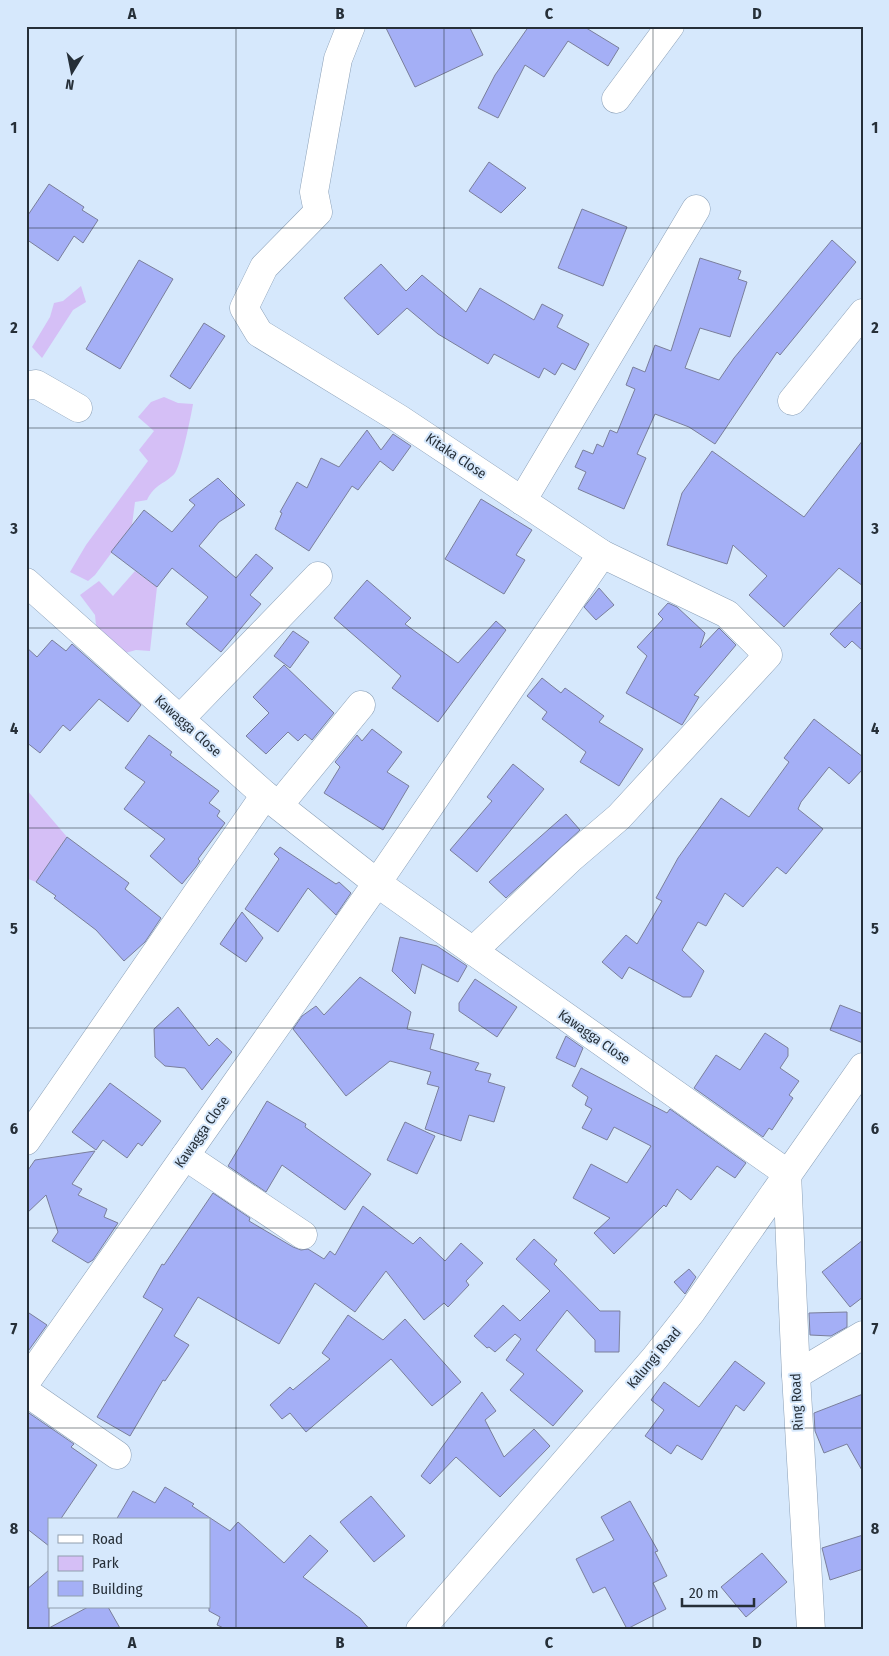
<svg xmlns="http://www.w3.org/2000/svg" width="889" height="1656" font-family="'Fira Sans Condensed',sans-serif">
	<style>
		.green { fill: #d5bff6 }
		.building { fill: #a4aff6; stroke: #7a7f9b }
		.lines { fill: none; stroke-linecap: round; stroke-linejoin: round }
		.minor-casing { stroke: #8ca1b8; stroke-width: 29 }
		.minor { stroke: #fff; stroke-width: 28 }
		.grid { fill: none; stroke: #262f38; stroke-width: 1; stroke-opacity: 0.55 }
		.labels { text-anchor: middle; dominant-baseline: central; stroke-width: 4; stroke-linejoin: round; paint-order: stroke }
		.street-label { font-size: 14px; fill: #262f38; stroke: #d6e8fc }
		.neatline { fill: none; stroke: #262f38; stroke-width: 2 }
		.grid-label { font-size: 16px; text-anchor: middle; font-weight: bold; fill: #262f38 }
	</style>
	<rect width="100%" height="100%" fill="#d6e8fc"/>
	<g class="green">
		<path d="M 81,286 L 86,302 L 73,310 L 42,358 L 32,347 L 50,317 L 54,303 L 63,301 Z"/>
		<path d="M 164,397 L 178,403 L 193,404 C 191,416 181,465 175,473 C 166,484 155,483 147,500 L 135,502 L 132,525 L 95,575 L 88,581 L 70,572 L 86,545 L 148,461 L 139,450 L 154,431 L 138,417 L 151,402 Z"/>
		<path d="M 135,571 L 157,587 L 150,651 L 136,650 L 111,657 L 98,646 L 95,615 L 80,595 L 99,581 L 113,596 Z"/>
		<path d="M 26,789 L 67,837 L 36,882 L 26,878 Z"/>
	</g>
	<g class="building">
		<path d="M 385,26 L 469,26 L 483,55 L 415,87 Z"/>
		<path d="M 529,26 L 583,26 L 619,48 L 608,66 L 568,41 L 544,77 L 525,65 L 498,118 L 478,108 L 495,75 Z"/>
		<path d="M 489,162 L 526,188 L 501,213 L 469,191 Z"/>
		<path d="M 49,184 L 84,207 L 82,210 L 98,220 L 83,243 L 74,236 L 58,261 L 26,239 L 26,218 Z"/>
		<path d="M 582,209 L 627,227 L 603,286 L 558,268 Z"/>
		<path d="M 832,240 L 856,262 L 780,355 L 777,352 L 715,444 L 689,427 L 655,414 L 637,454 L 646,458 L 624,509 L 578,489 L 586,472 L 575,467 L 583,450 L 593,454 L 597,444 L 603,447 L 610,430 L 617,433 L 635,389 L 626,385 L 633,367 L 645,372 L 655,345 L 671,351 L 700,258 L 741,271 L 738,279 L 747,282 L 730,337 L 700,328 L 685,368 L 719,380 L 734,358 Z"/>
		<path d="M 139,260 L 173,279 L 120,369 L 86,349 Z"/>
		<path d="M 381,264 L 406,291 L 422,275 L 466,312 L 480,288 L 534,320 L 542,304 L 563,315 L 557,327 L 589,344 L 575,370 L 562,363 L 555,375 L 544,368 L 539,378 L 494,354 L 488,364 L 438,334 L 407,308 L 378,335 L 344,298 Z"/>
		<path d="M 204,323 L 225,336 L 190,389 L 170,376 Z"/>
		<path d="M 367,430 L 381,450 L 393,434 L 411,446 L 393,471 L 380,461 L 358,490 L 352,486 L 309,551 L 275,529 L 282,513 L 280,512 L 297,482 L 307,488 L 321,458 L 339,467 Z"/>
		<path d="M 863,440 L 863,586 L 839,568 L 784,627 L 749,595 L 767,576 L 733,545 L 727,564 L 667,545 L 682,493 L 712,451 L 804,517 Z"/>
		<path d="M 218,478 L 245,505 L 219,522 L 199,546 L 236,578 L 256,554 L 273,568 L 250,595 L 261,604 L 221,652 L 186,624 L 208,597 L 172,568 L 157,587 L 111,552 L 144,510 L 172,532 L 195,505 L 189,500 Z"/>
		<path d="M 481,499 L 532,530 L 516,555 L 525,560 L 504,594 L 445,559 Z"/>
		<path d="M 367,580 L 411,618 L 405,624 L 458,663 L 496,621 L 506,630 L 438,722 L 392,688 L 401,676 L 334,618 Z"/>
		<path d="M 599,588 L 614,605 L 596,620 L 584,607 Z"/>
		<path d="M 863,600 L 863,651 L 852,641 L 845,648 L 830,634 Z"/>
		<path d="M 668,603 L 677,607 L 705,633 L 700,648 L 719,628 L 736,645 L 694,695 L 699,697 L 682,725 L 626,693 L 647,656 L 637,647 L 663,619 L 658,614 Z"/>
		<path d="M 293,631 L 309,642 L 290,668 L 274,656 Z"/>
		<path d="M 52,640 L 66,651 L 72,644 L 141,705 L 128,722 L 99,699 L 70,731 L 63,725 L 40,753 L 26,742 L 26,647 L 37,657 Z"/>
		<path d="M 284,665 L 334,713 L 312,740 L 305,734 L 298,741 L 288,732 L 266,754 L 246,736 L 269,713 L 253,697 Z"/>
		<path d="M 542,678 L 561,693 L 565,688 L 604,716 L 599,722 L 643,749 L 619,786 L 580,762 L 586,752 L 542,719 L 547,712 L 527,696 Z"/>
		<path d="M 814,719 L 863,757 L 863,769 L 849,784 L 829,767 L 801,802 L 798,809 L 823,829 L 786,874 L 777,867 L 743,907 L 725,893 L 706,926 L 698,922 L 682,950 L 704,971 L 691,997 L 683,997 L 629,967 L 622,979 L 602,962 L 626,935 L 637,944 L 662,901 L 656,898 L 678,858 L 721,798 L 749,817 L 789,762 L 784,758 Z"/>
		<path d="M 372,729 L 402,752 L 387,772 L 409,786 L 383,830 L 324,793 L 340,767 L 335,762 L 357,735 L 362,741 Z"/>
		<path d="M 149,735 L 172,752 L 170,755 L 219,791 L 209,803 L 220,811 L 217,816 L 225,823 L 198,859 L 200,861 L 196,867 L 182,884 L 150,856 L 165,839 L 124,809 L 145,782 L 125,768 Z"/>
		<path d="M 513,764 L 544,789 L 477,872 L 450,850 L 492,801 L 487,797 Z"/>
		<path d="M 566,814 L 580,830 L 506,898 L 489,882 Z"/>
		<path d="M 67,837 L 129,883 L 125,889 L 161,918 L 145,942 L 124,961 L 96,930 L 54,898 L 56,896 L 36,882 Z"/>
		<path d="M 280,847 L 336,884 L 339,882 L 351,893 L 336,915 L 308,888 L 278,932 L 245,909 L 279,859 L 274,854 Z"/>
		<path d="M 242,912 L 263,938 L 246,962 L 220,944 Z"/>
		<path d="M 400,937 L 437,946 L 467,966 L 458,982 L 422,964 L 415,994 L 392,971 Z"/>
		<path d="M 360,977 L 411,1012 L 407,1029 L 434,1034 L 430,1049 L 479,1063 L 475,1070 L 491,1074 L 488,1082 L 505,1087 L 494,1122 L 469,1115 L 461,1141 L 425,1129 L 439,1087 L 427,1084 L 431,1072 L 390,1061 L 346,1096 L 293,1029 L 302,1016 L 316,1006 L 324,1015 Z"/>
		<path d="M 475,979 L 517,1007 L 497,1037 L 459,1011 L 459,1003 Z"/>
		<path d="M 840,1005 L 863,1014 L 863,1043 L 830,1030 Z"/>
		<path d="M 178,1007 L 209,1046 L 217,1038 L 232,1052 L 202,1090 L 185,1068 L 165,1066 L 155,1057 L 154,1029 Z"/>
		<path d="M 765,1033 L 788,1048 L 788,1056 L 780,1068 L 799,1081 L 789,1095 L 793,1098 L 772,1130 L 769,1128 L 763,1137 L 694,1088 L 716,1055 L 740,1070 Z"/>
		<path d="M 566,1036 L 583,1048 L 575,1067 L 556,1058 Z"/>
		<path d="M 581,1068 L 667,1113 L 670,1109 L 746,1163 L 735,1178 L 717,1166 L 691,1200 L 677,1189 L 666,1207 L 664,1205 L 614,1254 L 594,1233 L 610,1218 L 573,1198 L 591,1164 L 627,1183 L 651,1146 L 614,1127 L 607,1140 L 582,1128 L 592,1109 L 585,1105 L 588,1097 L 572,1086 Z"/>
		<path d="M 110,1083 L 161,1121 L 142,1146 L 138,1143 L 127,1158 L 103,1140 L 96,1150 L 72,1132 Z"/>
		<path d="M 267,1101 L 306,1124 L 305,1127 L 371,1174 L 345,1210 L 282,1165 L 266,1192 L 228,1166 Z"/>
		<path d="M 405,1122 L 435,1136 L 417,1174 L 387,1160 Z"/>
		<path d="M 95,1151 L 72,1184 L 82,1189 L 78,1195 L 107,1209 L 104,1217 L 118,1223 L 93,1260 L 88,1263 L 52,1241 L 58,1232 L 46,1195 L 26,1214 L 26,1173 L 35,1160 Z"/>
		<path d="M 213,1193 L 250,1218 L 249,1221 L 293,1247 L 301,1250 L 308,1249 L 324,1259 L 330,1251 L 335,1255 L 363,1206 L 413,1244 L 420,1237 L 445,1261 L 461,1243 L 483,1263 L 466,1281 L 469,1285 L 448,1307 L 444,1303 L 424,1320 L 386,1271 L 355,1312 L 315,1283 L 279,1344 L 198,1297 L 174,1336 L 189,1345 L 165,1381 L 163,1380 L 130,1436 L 97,1417 L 163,1309 L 143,1297 L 162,1264 L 164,1265 Z"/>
		<path d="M 534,1239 L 557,1260 L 554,1264 L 600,1311 L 620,1311 L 619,1352 L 595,1352 L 595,1340 L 567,1310 L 536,1350 L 583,1391 L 553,1426 L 510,1390 L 524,1374 L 506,1360 L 521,1339 L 515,1334 L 495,1352 L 489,1347 L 487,1348 L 474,1336 L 503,1305 L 520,1321 L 550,1291 L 516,1259 Z"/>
		<path d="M 863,1240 L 863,1297 L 850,1307 L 822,1272 Z"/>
		<path d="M 689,1269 L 696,1277 L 685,1294 L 674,1282 Z"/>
		<path d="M 26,1311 L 47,1325 L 26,1354 Z"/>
		<path d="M 847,1312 L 847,1327 L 831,1336 L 810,1335 L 809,1313 Z"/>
		<path d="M 348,1315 L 383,1340 L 405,1319 L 461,1382 L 432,1406 L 391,1359 L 306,1432 L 290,1413 L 282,1419 L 270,1405 L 290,1387 L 293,1390 L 330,1359 L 322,1353 Z"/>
		<path d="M 735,1361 L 765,1383 L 744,1411 L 736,1405 L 702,1460 L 677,1445 L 671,1454 L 645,1436 L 664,1410 L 651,1400 L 664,1382 L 699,1407 Z"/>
		<path d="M 482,1392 L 496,1411 L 485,1420 L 504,1457 L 534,1429 L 550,1446 L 500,1497 L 456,1457 L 430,1484 L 421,1476 Z"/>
		<path d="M 863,1394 L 863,1472 L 847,1444 L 824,1453 L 815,1431 L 814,1413 Z"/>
		<path d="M 26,1411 L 74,1444 L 71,1447 L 97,1465 L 60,1520 L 49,1520 L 49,1546 L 26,1528 Z"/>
		<path d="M 165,1487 L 194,1504 L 192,1506 L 230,1531 L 238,1522 L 284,1563 L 310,1535 L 328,1551 L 303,1577 L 360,1618 L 370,1630 L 228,1630 L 217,1625 L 220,1617 L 209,1611 L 209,1520 L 116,1520 L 133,1491 L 155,1503 Z"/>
		<path d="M 371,1496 L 405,1536 L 374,1562 L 340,1522 Z"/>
		<path d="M 630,1501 L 658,1551 L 655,1552 L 667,1576 L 653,1583 L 666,1609 L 627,1629 L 605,1587 L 593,1593 L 576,1559 L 614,1540 L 601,1517 Z"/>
		<path d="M 863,1535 L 863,1569 L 830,1580 L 822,1548 Z"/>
		<path d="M 762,1553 L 787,1582 L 746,1617 L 721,1587 Z"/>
		<path d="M 49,1570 L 49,1628 L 88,1607 L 108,1607 L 121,1630 L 26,1630 L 26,1590 Z"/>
	</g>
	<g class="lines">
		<defs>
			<g id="minor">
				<path d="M 351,26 L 338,59 L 326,124 L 314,192 L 318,212 L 264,267 L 244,308 L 259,333 L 398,418 L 602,554 L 727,614 L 768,655 L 619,817 L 571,858 L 473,951"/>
				<path d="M 616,99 L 670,26"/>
				<path d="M 26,386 L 36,384 L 78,408"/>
				<path d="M 792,401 L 863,313"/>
				<path d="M 522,501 L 696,209"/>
				<path d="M 26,582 L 265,795 L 377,883 L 787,1173"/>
				<path d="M 180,719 L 318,576"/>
				<path d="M 279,805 L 361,705"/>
				<path d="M 26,1141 L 265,795"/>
				<path d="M 185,1156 L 303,1235"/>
				<path d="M 787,1173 L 796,1375 L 811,1630"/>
				<path d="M 796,1375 L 863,1335"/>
				<path d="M 26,1382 L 377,883 L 602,554"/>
				<path d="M 26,1392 L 117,1455"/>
				<path d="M 420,1630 L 655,1358 L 692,1311 L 863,1067"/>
			</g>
		</defs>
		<use href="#minor" class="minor-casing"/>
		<use href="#minor" class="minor"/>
	</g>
	<path class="grid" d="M 236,26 L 236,1630M 444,26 L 444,1630M 653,26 L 653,1630M 26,228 L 863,228M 26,428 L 863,428M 26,628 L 863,628M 26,828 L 863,828M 26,1028 L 863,1028M 26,1228 L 863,1228M 26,1428 L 863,1428"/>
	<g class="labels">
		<g class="street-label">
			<text transform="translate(456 456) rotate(34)">Kitaka Close</text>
			<text transform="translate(188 726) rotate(42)">Kawagga Close</text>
			<text transform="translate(594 1037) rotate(35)">Kawagga Close</text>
			<text transform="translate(202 1132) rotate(-55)">Kawagga Close</text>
			<text transform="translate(654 1358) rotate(-50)">Kalungi Road</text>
			<text transform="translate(797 1402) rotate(-93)">Ring Road</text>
		</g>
	</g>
	<rect width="889" height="1656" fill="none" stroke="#d6e8fc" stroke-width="55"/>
	<rect x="48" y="1518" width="162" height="90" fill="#d6e8fc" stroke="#909eae"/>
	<rect x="58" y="1535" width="25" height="8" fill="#ffffff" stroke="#909eae"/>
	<text x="92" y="1544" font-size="15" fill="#262f38">Road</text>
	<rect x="58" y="1556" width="25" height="15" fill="#d5bff6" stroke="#909eae"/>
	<text x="92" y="1568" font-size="15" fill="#262f38">Park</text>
	<rect x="58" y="1581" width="25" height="15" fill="#a4aff6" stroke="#909eae"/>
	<text x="92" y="1594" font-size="15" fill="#262f38">Building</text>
	<g transform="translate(72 72) rotate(190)" stroke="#d6e8fc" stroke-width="4" paint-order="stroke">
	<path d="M0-4L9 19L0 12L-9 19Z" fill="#262f38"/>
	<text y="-8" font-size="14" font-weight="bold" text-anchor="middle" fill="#262f38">N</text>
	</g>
	<path d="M682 1598v8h72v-8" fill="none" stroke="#262f38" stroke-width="2.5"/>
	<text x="689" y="1598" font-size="15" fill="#262f38" stroke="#d6e8fc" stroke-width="4" paint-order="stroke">20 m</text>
	<rect x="28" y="28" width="834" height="1600" class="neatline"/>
	<g class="grid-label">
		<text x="132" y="19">A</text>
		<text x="340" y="19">B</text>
		<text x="549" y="19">C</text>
		<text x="757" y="19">D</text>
		<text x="14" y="133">1</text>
		<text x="875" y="133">1</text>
		<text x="14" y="333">2</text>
		<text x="875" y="333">2</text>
		<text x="14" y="534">3</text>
		<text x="875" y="534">3</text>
		<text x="14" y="734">4</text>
		<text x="875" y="734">4</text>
		<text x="14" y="934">5</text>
		<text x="875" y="934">5</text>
		<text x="14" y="1134">6</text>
		<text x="875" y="1134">6</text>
		<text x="14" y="1334">7</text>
		<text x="875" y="1334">7</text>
		<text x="14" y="1534">8</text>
		<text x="875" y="1534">8</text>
		<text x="132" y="1648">A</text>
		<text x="340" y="1648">B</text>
		<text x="549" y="1648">C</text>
		<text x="757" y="1648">D</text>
	</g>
</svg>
